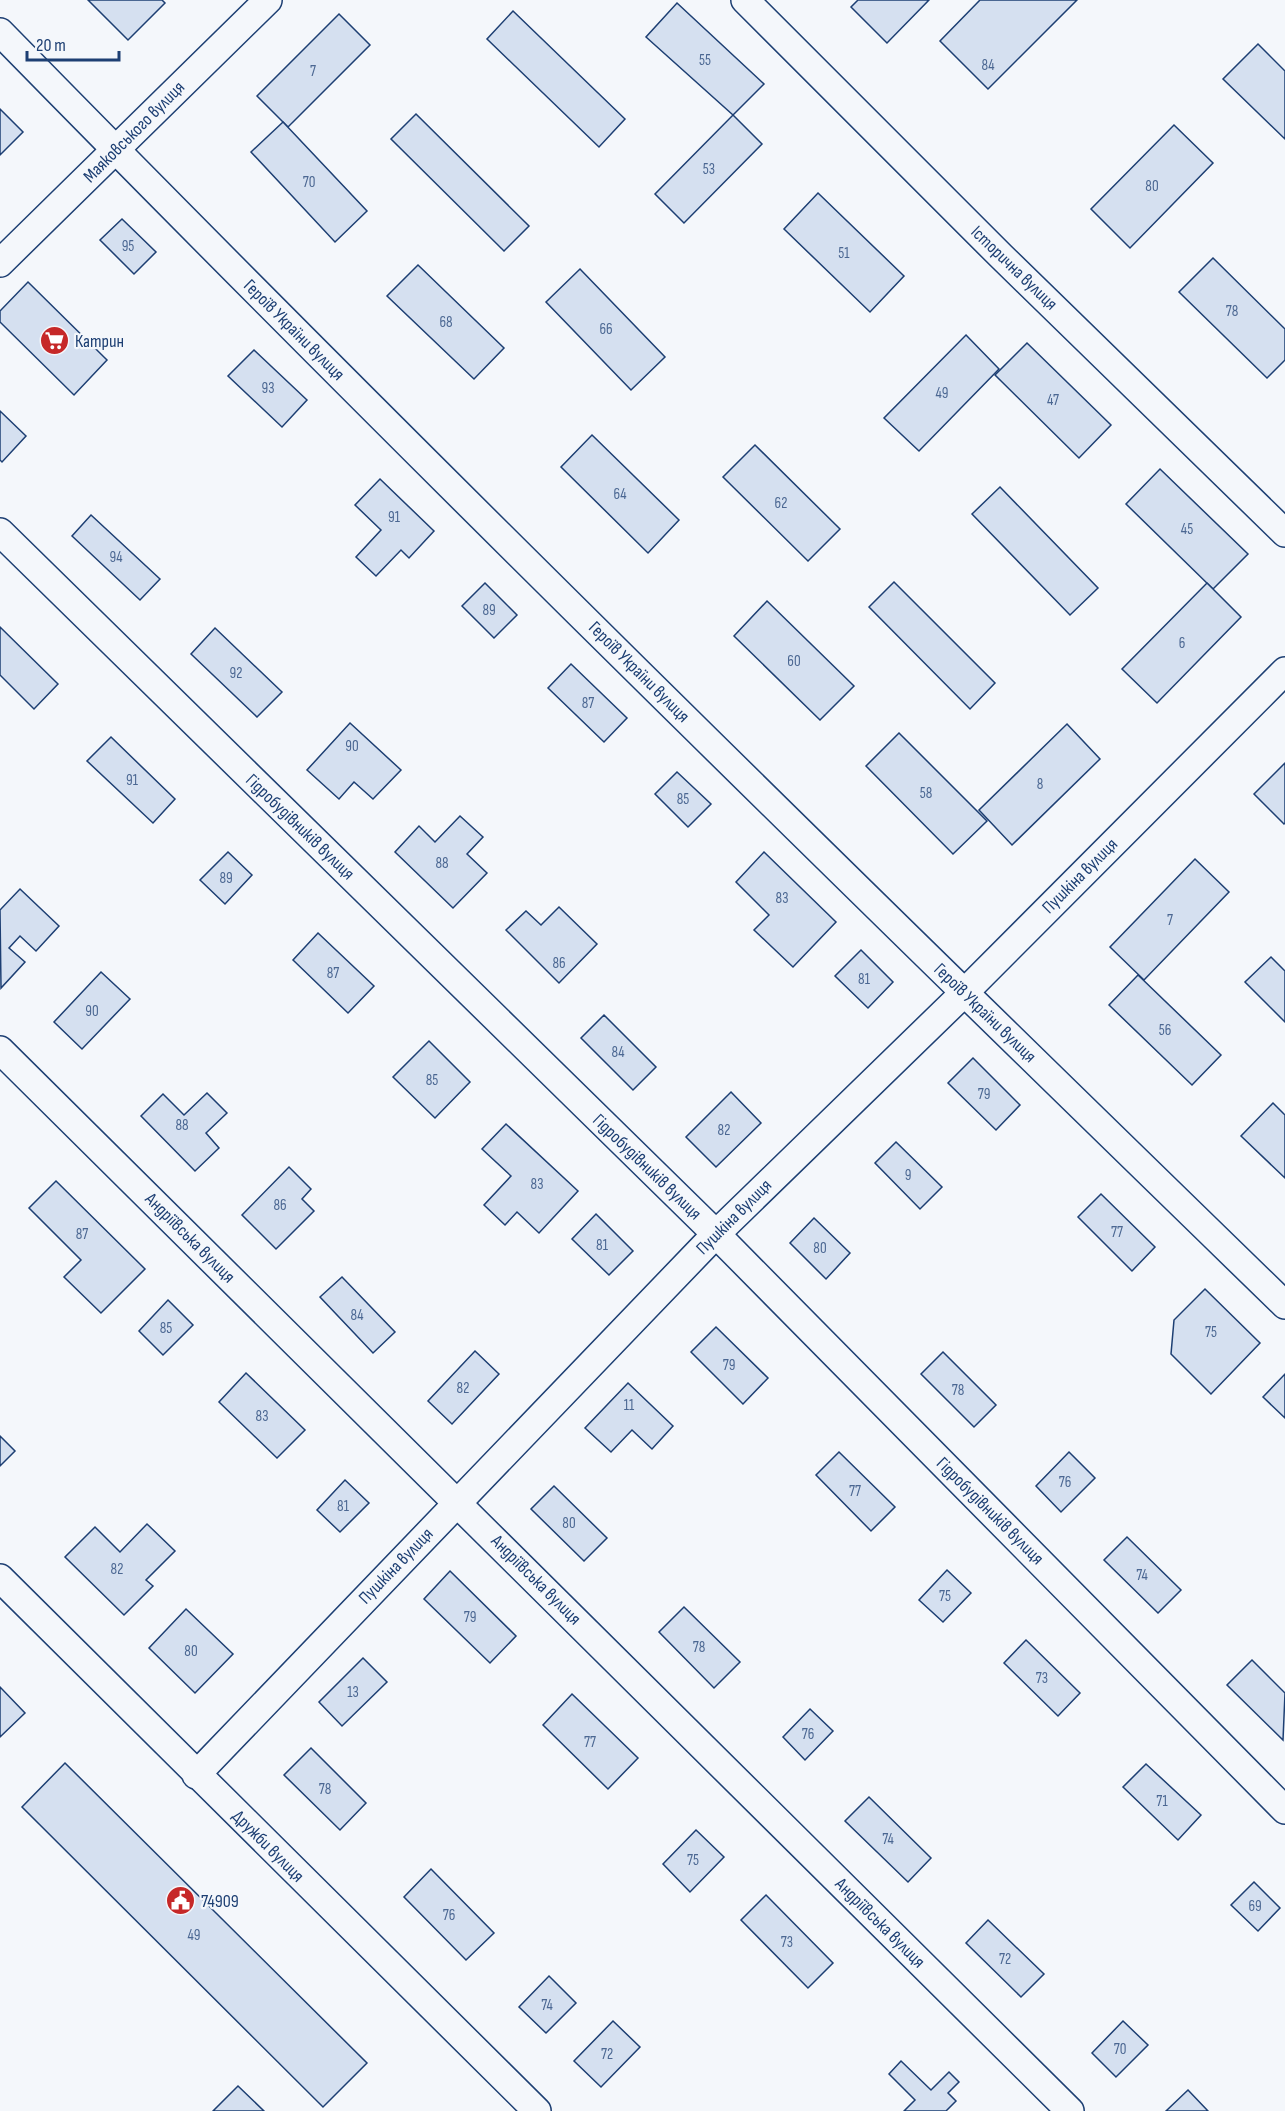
<svg xmlns="http://www.w3.org/2000/svg" width="1285" height="2111" font-family="'Sofia Sans Condensed',sans-serif">
	<style>
		.building { fill: #d5e0f0; stroke: #1d3f73; stroke-width: 1.5 }
		.lines { fill: none; stroke-linecap: round; stroke-linejoin: round }
		.minor-casing { stroke: #1d3f73; stroke-width: 30 }
		.minor { stroke: #f4f7fb; stroke-width: 27 }
		.labels { text-anchor: middle; dominant-baseline: central; stroke-width: 4.5; stroke-linejoin: round; paint-order: stroke }
		.number-label { font-size: 15px; fill: #4b6792 }
		.street-label { font-size: 18px; fill: #1d3f73; stroke: #f4f7fb }
		.poi-label { font-size: 18px; fill: #1d3f73; stroke: #f4f7fb; text-anchor: start }
	</style>
	<rect width="100%" height="100%" fill="#f4f7fb"/>
	<g class="building">
		<path d="M 88,0 L 162,0 L 165,3 L 128,40 Z"/>
		<path d="M 858,0 L 929,0 L 887,43 L 851,7 Z"/>
		<path d="M 980,0 L 1077,0 L 988,89 L 940,41 Z"/>
		<path d="M 677,3 L 764,84 L 733,115 L 646,37 Z"/>
		<path d="M 513,11 L 625,119 L 599,147 L 487,39 Z"/>
		<path d="M 339,14 L 370,45 L 288,127 L 257,96 Z"/>
		<path d="M 1258,44 L 1285,71 L 1285,139 L 1223,79 Z"/>
		<path d="M 0,109 L 23,132 L 0,155 Z"/>
		<path d="M 416,114 L 529,226 L 504,251 L 391,139 Z"/>
		<path d="M 733,115 L 762,144 L 684,223 L 655,194 Z"/>
		<path d="M 283,122 L 367,211 L 335,242 L 251,152 Z"/>
		<path d="M 1174,125 L 1213,163 L 1130,248 L 1091,209 Z"/>
		<path d="M 818,193 L 904,276 L 870,312 L 784,229 Z"/>
		<path d="M 122,219 L 156,252 L 134,274 L 100,240 Z"/>
		<path d="M 1213,258 L 1285,329 L 1285,360 L 1267,378 L 1179,292 Z"/>
		<path d="M 418,265 L 504,348 L 474,379 L 387,296 Z"/>
		<path d="M 580,269 L 665,357 L 631,390 L 546,302 Z"/>
		<path d="M 28,282 L 107,360 L 74,395 L 0,322 L 0,311 Z"/>
		<path d="M 966,335 L 999,369 L 919,451 L 884,418 Z"/>
		<path d="M 1027,343 L 1111,425 L 1079,458 L 995,375 Z"/>
		<path d="M 254,350 L 307,400 L 282,427 L 228,376 Z"/>
		<path d="M 0,411 L 26,436 L 2,462 L 0,460 Z"/>
		<path d="M 592,435 L 679,520 L 648,553 L 561,467 Z"/>
		<path d="M 755,445 L 840,529 L 808,561 L 723,477 Z"/>
		<path d="M 1160,469 L 1248,554 L 1213,589 L 1126,504 Z"/>
		<path d="M 380,479 L 434,531 L 409,558 L 401,550 L 376,576 L 356,557 L 381,530 L 355,505 Z"/>
		<path d="M 1000,487 L 1098,588 L 1070,615 L 972,514 Z"/>
		<path d="M 91,515 L 160,579 L 140,600 L 72,536 Z"/>
		<path d="M 894,582 L 995,683 L 970,709 L 869,607 Z"/>
		<path d="M 485,583 L 517,615 L 494,638 L 462,606 Z"/>
		<path d="M 1207,583 L 1241,617 L 1157,703 L 1122,669 Z"/>
		<path d="M 767,601 L 854,686 L 820,720 L 734,636 Z"/>
		<path d="M 0,627 L 58,684 L 34,709 L 0,675 Z"/>
		<path d="M 215,628 L 282,692 L 257,717 L 191,654 Z"/>
		<path d="M 571,664 L 627,718 L 604,742 L 548,688 Z"/>
		<path d="M 350,723 L 401,770 L 373,799 L 354,782 L 339,799 L 307,770 Z"/>
		<path d="M 1067,724 L 1100,759 L 1012,845 L 979,810 Z"/>
		<path d="M 899,733 L 987,821 L 953,854 L 866,766 Z"/>
		<path d="M 111,737 L 175,799 L 153,823 L 87,761 Z"/>
		<path d="M 1285,763 L 1285,823 L 1284,824 L 1254,794 Z"/>
		<path d="M 677,772 L 711,804 L 688,827 L 655,794 Z"/>
		<path d="M 460,816 L 483,837 L 467,854 L 487,873 L 453,908 L 395,852 L 419,826 L 435,842 Z"/>
		<path d="M 228,852 L 252,875 L 225,904 L 200,880 Z"/>
		<path d="M 764,852 L 836,922 L 793,967 L 754,930 L 769,915 L 736,882 Z"/>
		<path d="M 1195,859 L 1229,892 L 1144,980 L 1110,947 Z"/>
		<path d="M 20,889 L 59,926 L 36,951 L 20,936 L 9,948 L 25,962 L 1,988 L 0,910 Z"/>
		<path d="M 559,907 L 597,944 L 559,983 L 506,930 L 526,911 L 541,925 Z"/>
		<path d="M 318,933 L 374,986 L 348,1013 L 293,960 Z"/>
		<path d="M 861,950 L 893,982 L 868,1008 L 835,976 Z"/>
		<path d="M 1271,957 L 1285,971 L 1285,1022 L 1245,982 Z"/>
		<path d="M 101,972 L 130,999 L 82,1049 L 54,1022 Z"/>
		<path d="M 1138,975 L 1221,1055 L 1192,1085 L 1109,1005 Z"/>
		<path d="M 604,1015 L 656,1067 L 633,1090 L 581,1038 Z"/>
		<path d="M 429,1041 L 470,1082 L 435,1118 L 393,1077 Z"/>
		<path d="M 973,1058 L 1020,1105 L 996,1130 L 948,1083 Z"/>
		<path d="M 731,1092 L 761,1123 L 716,1167 L 686,1137 Z"/>
		<path d="M 207,1093 L 227,1113 L 206,1133 L 219,1148 L 195,1171 L 141,1116 L 163,1094 L 184,1115 Z"/>
		<path d="M 1273,1103 L 1285,1115 L 1285,1178 L 1241,1136 Z"/>
		<path d="M 506,1124 L 578,1191 L 539,1233 L 517,1212 L 505,1225 L 484,1205 L 511,1176 L 482,1149 Z"/>
		<path d="M 896,1142 L 942,1187 L 920,1209 L 875,1163 Z"/>
		<path d="M 289,1167 L 311,1189 L 302,1199 L 314,1211 L 276,1249 L 242,1215 Z"/>
		<path d="M 56,1181 L 145,1269 L 101,1313 L 64,1277 L 81,1260 L 29,1208 Z"/>
		<path d="M 1101,1194 L 1155,1247 L 1132,1271 L 1078,1217 Z"/>
		<path d="M 596,1214 L 633,1251 L 609,1275 L 572,1239 Z"/>
		<path d="M 814,1218 L 850,1253 L 826,1279 L 790,1243 Z"/>
		<path d="M 342,1277 L 395,1332 L 373,1353 L 320,1297 Z"/>
		<path d="M 1205,1289 L 1260,1343 L 1211,1394 L 1171,1354 L 1174,1320 Z"/>
		<path d="M 168,1300 L 193,1325 L 163,1355 L 139,1331 Z"/>
		<path d="M 716,1327 L 768,1378 L 743,1404 L 691,1352 Z"/>
		<path d="M 475,1351 L 499,1374 L 452,1424 L 428,1401 Z"/>
		<path d="M 943,1352 L 996,1405 L 974,1427 L 921,1374 Z"/>
		<path d="M 246,1373 L 305,1430 L 277,1458 L 219,1402 Z"/>
		<path d="M 1285,1374 L 1285,1418 L 1263,1397 Z"/>
		<path d="M 628,1383 L 673,1426 L 652,1449 L 632,1430 L 611,1452 L 585,1428 Z"/>
		<path d="M 0,1436 L 15,1451 L 0,1466 Z"/>
		<path d="M 839,1452 L 895,1507 L 871,1531 L 816,1475 Z"/>
		<path d="M 1069,1452 L 1095,1478 L 1061,1512 L 1036,1486 Z"/>
		<path d="M 345,1480 L 369,1503 L 340,1532 L 317,1510 Z"/>
		<path d="M 554,1486 L 607,1538 L 584,1561 L 531,1509 Z"/>
		<path d="M 147,1524 L 175,1551 L 146,1580 L 153,1586 L 124,1615 L 65,1557 L 95,1527 L 120,1552 Z"/>
		<path d="M 1127,1537 L 1181,1590 L 1158,1613 L 1104,1560 Z"/>
		<path d="M 947,1570 L 971,1593 L 943,1622 L 919,1600 Z"/>
		<path d="M 450,1571 L 516,1636 L 490,1663 L 424,1599 Z"/>
		<path d="M 684,1607 L 740,1662 L 714,1688 L 659,1632 Z"/>
		<path d="M 186,1609 L 233,1654 L 195,1693 L 149,1648 Z"/>
		<path d="M 1026,1640 L 1080,1693 L 1058,1716 L 1004,1663 Z"/>
		<path d="M 363,1658 L 387,1682 L 342,1726 L 319,1702 Z"/>
		<path d="M 1252,1660 L 1285,1693 L 1283,1740 L 1227,1685 Z"/>
		<path d="M 0,1687 L 25,1713 L 0,1737 Z"/>
		<path d="M 572,1694 L 638,1758 L 608,1789 L 543,1725 Z"/>
		<path d="M 810,1709 L 833,1731 L 805,1760 L 783,1737 Z"/>
		<path d="M 311,1748 L 366,1803 L 340,1830 L 284,1775 Z"/>
		<path d="M 65,1763 L 367,2063 L 323,2107 L 22,1807 Z"/>
		<path d="M 1146,1764 L 1201,1815 L 1178,1840 L 1123,1787 Z"/>
		<path d="M 869,1797 L 931,1858 L 908,1882 L 845,1821 Z"/>
		<path d="M 696,1830 L 724,1857 L 690,1892 L 663,1864 Z"/>
		<path d="M 431,1869 L 494,1933 L 466,1960 L 404,1897 Z"/>
		<path d="M 1254,1882 L 1280,1908 L 1258,1931 L 1231,1905 Z"/>
		<path d="M 766,1895 L 833,1963 L 808,1988 L 741,1920 Z"/>
		<path d="M 988,1920 L 1044,1974 L 1021,1997 L 966,1943 Z"/>
		<path d="M 549,1976 L 576,2003 L 546,2033 L 519,2007 Z"/>
		<path d="M 613,2021 L 640,2047 L 601,2087 L 574,2061 Z"/>
		<path d="M 1123,2021 L 1148,2045 L 1116,2077 L 1092,2053 Z"/>
		<path d="M 901,2061 L 931,2090 L 949,2072 L 959,2082 L 948,2093 L 956,2101 L 946,2111 L 904,2111 L 915,2100 L 889,2074 Z"/>
		<path d="M 238,2086 L 264,2111 L 213,2111 Z"/>
		<path d="M 1188,2090 L 1208,2111 L 1166,2111 Z"/>
	</g>
	<g class="lines">
		<defs>
			<g id="minor">
				<path d="M 745,0 L 1001,256 L 1285,533"/>
				<path d="M 0,32 C 422,463 853,885 1285,1305"/>
				<path d="M 0,263 L 268,0"/>
				<path d="M 0,532 L 716,1234 L 1285,1810"/>
				<path d="M 0,1050 L 1070,2111"/>
				<path d="M 0,1578 L 537,2111"/>
				<path d="M 196,1775 L 716,1234 L 964,993 L 1285,671"/>
			</g>
		</defs>
		<use href="#minor" class="minor-casing"/>
		<use href="#minor" class="minor"/>
	</g>
	<defs>
		<symbol id="supermarket-disc" viewBox="-11 -11 22 22"><circle r="9.5" fill="#c62828" stroke="#f4f7fb"/><path d="M-6-5.5h2.5l.6 2H6L4.5 2H-2.5L-4.4-4H-6ZM-1.5 3.2a1.3 1.3 0 1 0 .1 0ZM3 3.2a1.3 1.3 0 1 0 .1 0Z" fill="#fff"/></symbol>
		<symbol id="civic-disc" viewBox="-11 -11 22 22"><circle r="9.5" fill="#c62828" stroke="#f4f7fb"/><path d="M-.6-6.5H3V-4.5H.6V-3L4-1V1h2V6H-6V1h2V-1L-.6-3ZM-1.2 2.5V6h2.4V2.5Z" fill="#fff"/></symbol>
	</defs>
	<g fill-rule="evenodd">
		<use href="#supermarket-disc" x="38" y="324" width="33" height="33"/>
		<use href="#civic-disc" x="164" y="1884" width="33" height="33"/>
	</g>
	<g class="labels">
		<g class="number-label">
			<text x="705" y="60">55</text>
			<text x="988" y="65">84</text>
			<text x="313" y="71">7</text>
			<text x="709" y="169">53</text>
			<text x="309" y="182">70</text>
			<text x="1152" y="186">80</text>
			<text x="128" y="246">95</text>
			<text x="844" y="253">51</text>
			<text x="1232" y="311">78</text>
			<text x="446" y="322">68</text>
			<text x="606" y="329">66</text>
			<text x="268" y="388">93</text>
			<text x="942" y="393">49</text>
			<text x="1053" y="400">47</text>
			<text x="620" y="494">64</text>
			<text x="781" y="503">62</text>
			<text x="394" y="517">91</text>
			<text x="1187" y="529">45</text>
			<text x="116" y="557">94</text>
			<text x="489" y="610">89</text>
			<text x="1182" y="643">6</text>
			<text x="794" y="661">60</text>
			<text x="236" y="673">92</text>
			<text x="588" y="703">87</text>
			<text x="352" y="746">90</text>
			<text x="132" y="780">91</text>
			<text x="1040" y="784">8</text>
			<text x="926" y="793">58</text>
			<text x="683" y="799">85</text>
			<text x="442" y="863">88</text>
			<text x="226" y="878">89</text>
			<text x="782" y="898">83</text>
			<text x="1170" y="920">7</text>
			<text x="559" y="963">86</text>
			<text x="333" y="973">87</text>
			<text x="864" y="979">81</text>
			<text x="92" y="1011">90</text>
			<text x="1165" y="1030">56</text>
			<text x="618" y="1052">84</text>
			<text x="432" y="1080">85</text>
			<text x="984" y="1094">79</text>
			<text x="182" y="1125">88</text>
			<text x="724" y="1130">82</text>
			<text x="908" y="1175">9</text>
			<text x="537" y="1184">83</text>
			<text x="280" y="1205">86</text>
			<text x="1117" y="1232">77</text>
			<text x="82" y="1234">87</text>
			<text x="602" y="1245">81</text>
			<text x="820" y="1248">80</text>
			<text x="357" y="1315">84</text>
			<text x="166" y="1328">85</text>
			<text x="1211" y="1332">75</text>
			<text x="729" y="1365">79</text>
			<text x="463" y="1388">82</text>
			<text x="958" y="1390">78</text>
			<text x="629" y="1405">11</text>
			<text x="262" y="1416">83</text>
			<text x="1065" y="1482">76</text>
			<text x="855" y="1491">77</text>
			<text x="343" y="1506">81</text>
			<text x="569" y="1523">80</text>
			<text x="117" y="1569">82</text>
			<text x="1142" y="1575">74</text>
			<text x="945" y="1596">75</text>
			<text x="470" y="1617">79</text>
			<text x="699" y="1647">78</text>
			<text x="191" y="1651">80</text>
			<text x="1042" y="1678">73</text>
			<text x="353" y="1692">13</text>
			<text x="808" y="1734">76</text>
			<text x="590" y="1742">77</text>
			<text x="325" y="1789">78</text>
			<text x="1162" y="1801">71</text>
			<text x="888" y="1839">74</text>
			<text x="693" y="1860">75</text>
			<text x="1255" y="1906">69</text>
			<text x="449" y="1915">76</text>
			<text x="194" y="1935">49</text>
			<text x="787" y="1942">73</text>
			<text x="1005" y="1959">72</text>
			<text x="547" y="2005">74</text>
			<text x="1120" y="2049">70</text>
			<text x="607" y="2054">72</text>
		</g>
		<g class="street-label">
			<text transform="translate(134 132) rotate(-45)">Маяковського вулиця</text>
			<text transform="translate(1014 268) rotate(44)">Історична вулиця</text>
			<text transform="translate(294 330) rotate(45)">Героїв України вулиця</text>
			<text transform="translate(639 672) rotate(45)">Героїв України вулиця</text>
			<text transform="translate(300 827) rotate(44)">Гідробудівників вулиця</text>
			<text transform="translate(1080 876) rotate(-45)">Пушкіна вулиця</text>
			<text transform="translate(985 1013) rotate(44)">Героїв України вулиця</text>
			<text transform="translate(647 1167) rotate(44)">Гідробудівників вулиця</text>
			<text transform="translate(734 1217) rotate(-45)">Пушкіна вулиця</text>
			<text transform="translate(190 1238) rotate(45)">Андріївська вулиця</text>
			<text transform="translate(990 1511) rotate(45)">Гідробудівників вулиця</text>
			<text transform="translate(396 1566) rotate(-46)">Пушкіна вулиця</text>
			<text transform="translate(536 1580) rotate(45)">Андріївська вулиця</text>
			<text transform="translate(268 1846) rotate(45)">Дружби вулиця</text>
			<text transform="translate(880 1923) rotate(45)">Андріївська вулиця</text>
		</g>
		<g class="poi-label">
			<text x="75" y="341">Катрин</text>
			<text x="201" y="1901">74909</text>
		</g>
	</g>
	<path d="M27 51v9h92v-9" fill="none" stroke="#1d3f73" stroke-width="3"/>
	<text x="36" y="51" font-size="18" fill="#1d3f73" stroke="#f4f7fb" stroke-width="4.5" paint-order="stroke">20 m</text>
</svg>
